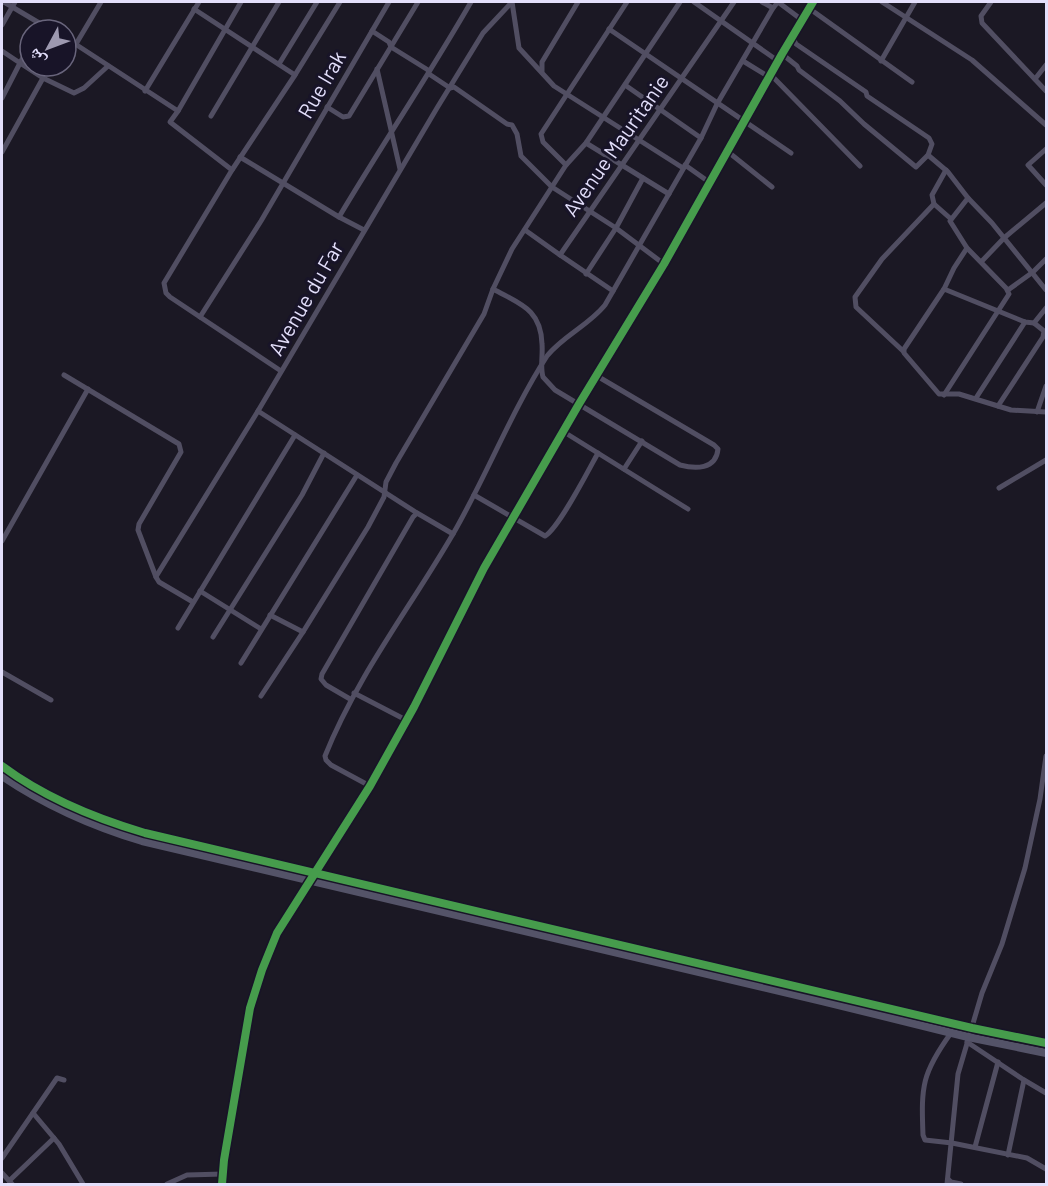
<svg xmlns="http://www.w3.org/2000/svg" width="1048" height="1186" font-family="Barlow,'Noto Naskh Arabic',sans-serif">
	<style>
		.lines { fill: none; stroke-linecap: round; stroke-linejoin: round }
		.street { stroke: #514e62; stroke-width: 5 }
		.secondary { stroke: #545368; stroke-width: 8 }
		.cycleway-casing { stroke: #181428; stroke-width: 11 }
		.cycleway { stroke: #469c4c; stroke-width: 8 }
		.labels { text-anchor: middle; dominant-baseline: central; stroke-width: 6; stroke-linejoin: round; paint-order: stroke }
		.street-label { font-size: 21px; fill: #e3dffb; stroke: #181428 }
	</style>
	<rect width="100%" height="100%" fill="#1b1824"/>
	<g class="lines">
		<g class="street">
			<path d="M 4,2 L 51,30"/>
			<path d="M 512,2 L 519,48 L 554,86 L 683,168"/>
			<path d="M 694,2 L 778,61"/>
			<path d="M 762,2 L 773,8"/>
			<path d="M 882,2 L 972,60 L 1046,125"/>
			<path d="M 991,2 L 981,16 L 982,23 L 1046,91"/>
			<path d="M 194,9 L 295,75"/>
			<path d="M 810,9 L 912,82"/>
			<path d="M 2,25 L 15,2"/>
			<path d="M 609,29 L 791,153"/>
			<path d="M 372,31 L 389,42 L 391,47 L 428,70 L 429,74 L 450,88 L 454,87 L 507,124 L 512,125 L 517,134 L 521,156 L 552,187 L 616,228 L 664,264"/>
			<path d="M 66,38 L 178,111 L 170,122 L 232,170"/>
			<path d="M 76,44 L 101,2"/>
			<path d="M 30,45 L 20,63 L 43,78 L 74,93 L 84,88 L 108,66"/>
			<path d="M 2,51 L 20,63 L 2,98"/>
			<path d="M 782,54 L 797,66 L 799,70 L 840,101 L 864,124 L 916,167 L 928,155 L 932,144 L 929,138 L 867,96 L 866,92 L 796,44 L 792,36"/>
			<path d="M 743,61 L 769,77 L 773,77 L 860,166"/>
			<path d="M 881,61 L 915,2"/>
			<path d="M 279,64 L 317,2"/>
			<path d="M 377,69 L 400,169"/>
			<path d="M 542,71 L 542,62 L 578,2"/>
			<path d="M 1035,79 L 1046,65"/>
			<path d="M 625,85 L 701,138"/>
			<path d="M 145,91 L 199,2"/>
			<path d="M 327,107 L 343,117 L 349,116 L 418,2"/>
			<path d="M 178,111 L 241,2"/>
			<path d="M 211,116 L 279,2"/>
			<path d="M 586,143 L 669,194"/>
			<path d="M 1046,149 L 1028,165 L 1046,185"/>
			<path d="M 727,151 L 772,187"/>
			<path d="M 2,152 L 43,78"/>
			<path d="M 928,155 L 948,172 L 968,198 L 950,221 L 967,248 L 954,268 L 944,289 L 904,349 L 904,353 L 939,394 L 959,394 L 1011,410 L 1046,412"/>
			<path d="M 240,157 L 339,217 L 364,230"/>
			<path d="M 566,165 L 543,142 L 541,134 L 627,2"/>
			<path d="M 685,165 L 709,182"/>
			<path d="M 968,198 L 992,223 L 1046,290"/>
			<path d="M 934,204 L 932,195 L 946,170"/>
			<path d="M 339,217 C 382,145 429,75 471,2"/>
			<path d="M 525,230 L 560,255"/>
			<path d="M 982,261 L 1004,238 L 1046,203"/>
			<path d="M 586,274 L 616,228 L 643,178"/>
			<path d="M 493,289 C 520,304 541,309 542,344 C 543,355 540,367 543,377 L 555,390 L 680,465 C 695,469 716,470 718,449 L 714,445 L 597,376"/>
			<path d="M 944,289 L 1025,322 L 1034,323 L 1046,308"/>
			<path d="M 1008,290 L 1033,272 L 1046,259"/>
			<path d="M 613,291 L 560,255 L 734,2"/>
			<path d="M 200,317 L 261,221 L 389,2"/>
			<path d="M 903,351 L 856,307 L 855,297 L 882,259 L 934,204 L 951,219"/>
			<path d="M 281,371 L 170,297 L 166,293 L 164,283 L 232,170 L 295,75 L 340,2"/>
			<path d="M 64,375 L 179,444 L 181,452 L 139,524 L 138,530 L 156,577"/>
			<path d="M 944,395 L 1009,294 L 1006,288 L 967,248"/>
			<path d="M 976,398 L 1025,322"/>
			<path d="M 998,406 L 1043,337 L 1044,331 L 1034,323"/>
			<path d="M 258,411 L 417,513"/>
			<path d="M 1037,412 L 1046,386"/>
			<path d="M 564,432 L 688,509"/>
			<path d="M 624,469 L 642,441"/>
			<path d="M 999,488 L 1046,460"/>
			<path d="M 474,495 L 545,536 C 559,528 588,471 598,453"/>
			<path d="M 2,541 L 88,389"/>
			<path d="M 200,591 L 261,629"/>
			<path d="M 193,602 L 159,582 L 156,577 L 157,575 L 258,411 L 437,108 L 483,33 L 512,2"/>
			<path d="M 270,615 L 303,632"/>
			<path d="M 178,628 L 295,435"/>
			<path d="M 213,637 L 302,495 L 324,453"/>
			<path d="M 241,663 L 357,475"/>
			<path d="M 2,672 L 51,700"/>
			<path d="M 354,693 L 406,720"/>
			<path d="M 261,696 L 303,632 L 368,527 L 384,497 L 386,482 L 396,463 L 484,314 L 493,289 L 512,249 L 566,165 L 586,143 L 680,2"/>
			<path d="M 350,699 L 326,685 L 321,679 L 322,674 L 413,517 L 417,513 L 453,534"/>
			<path d="M 370,786 L 331,765 L 326,760 L 325,756 C 357,676 410,608 453,534 C 486,477 511,412 547,356 C 563,336 589,325 605,305 L 701,138 L 717,104 L 773,8 L 778,2 L 802,20"/>
			<path d="M 951,1033 C 922,1073 921,1086 923,1135 L 925,1140 L 952,1143 L 1027,1158 L 1046,1169"/>
			<path d="M 967,1042 L 1024,1080 L 1046,1093"/>
			<path d="M 33,1113 L 59,1144 L 83,1184"/>
			<path d="M 975,1147 L 998,1062"/>
			<path d="M 1008,1155 L 1024,1080"/>
			<path d="M 2,1158 L 57,1078 L 64,1080"/>
			<path d="M 2,1173 L 12,1184"/>
			<path d="M 948,1179 L 951,1182 L 961,1184"/>
			<path d="M 9,1181 L 54,1138"/>
			<path d="M 167,1184 L 187,1175 L 223,1174"/>
			<path d="M 222,1184 L 224,1160 L 250,1008 L 262,970 L 277,933 L 370,786 L 414,707 L 484,568 L 579,404 L 664,264 L 782,54 L 813,2"/>
			<path d="M 947,1184 L 958,1074 L 982,993 L 1002,944 L 1025,868 L 1040,799 L 1046,756"/>
		</g>
		<g class="secondary">
			<path d="M 2,766 C 45,798 94,818 145,833 L 972,1028 L 1046,1043"/>
			<path d="M 2,776 C 45,805 92,826 142,841 L 822,1001 L 968,1037 L 1046,1053"/>
		</g>
		<defs>
			<g id="cycleway">
				<path d="M 2,766 C 45,798 94,818 145,833 L 972,1028 L 1046,1043"/>
				<path d="M 222,1184 L 224,1160 L 250,1008 L 262,970 L 277,933 L 370,786 L 414,707 L 484,568 L 579,404 L 664,264 L 782,54 L 813,2"/>
			</g>
		</defs>
		<use href="#cycleway" class="cycleway-casing"/>
		<use href="#cycleway" class="cycleway"/>
	</g>
	<g class="labels">
		<g class="street-label">
			<text transform="translate(321 84) rotate(-60)">Rue Irak</text>
			<text transform="translate(615 145) rotate(-55)">Avenue Mauritanie</text>
			<text transform="translate(305 298) rotate(-60)">Avenue du Far</text>
		</g>
	</g>
	<rect width="1048" height="1186" fill="none" stroke="#e3dffb" stroke-width="6"/>
	<g transform="translate(48 48) rotate(229)"><circle r="28" fill="#181428" stroke="#69657c" stroke-width="1.5"/>
	<path d="M0-4.5L10 22L0 15L-10 22Z" fill="#9d99b0"/>
	<text y="-9" font-size="16" font-weight="bold" text-anchor="middle" fill="#e3dffb">ش</text>
	</g>
</svg>
